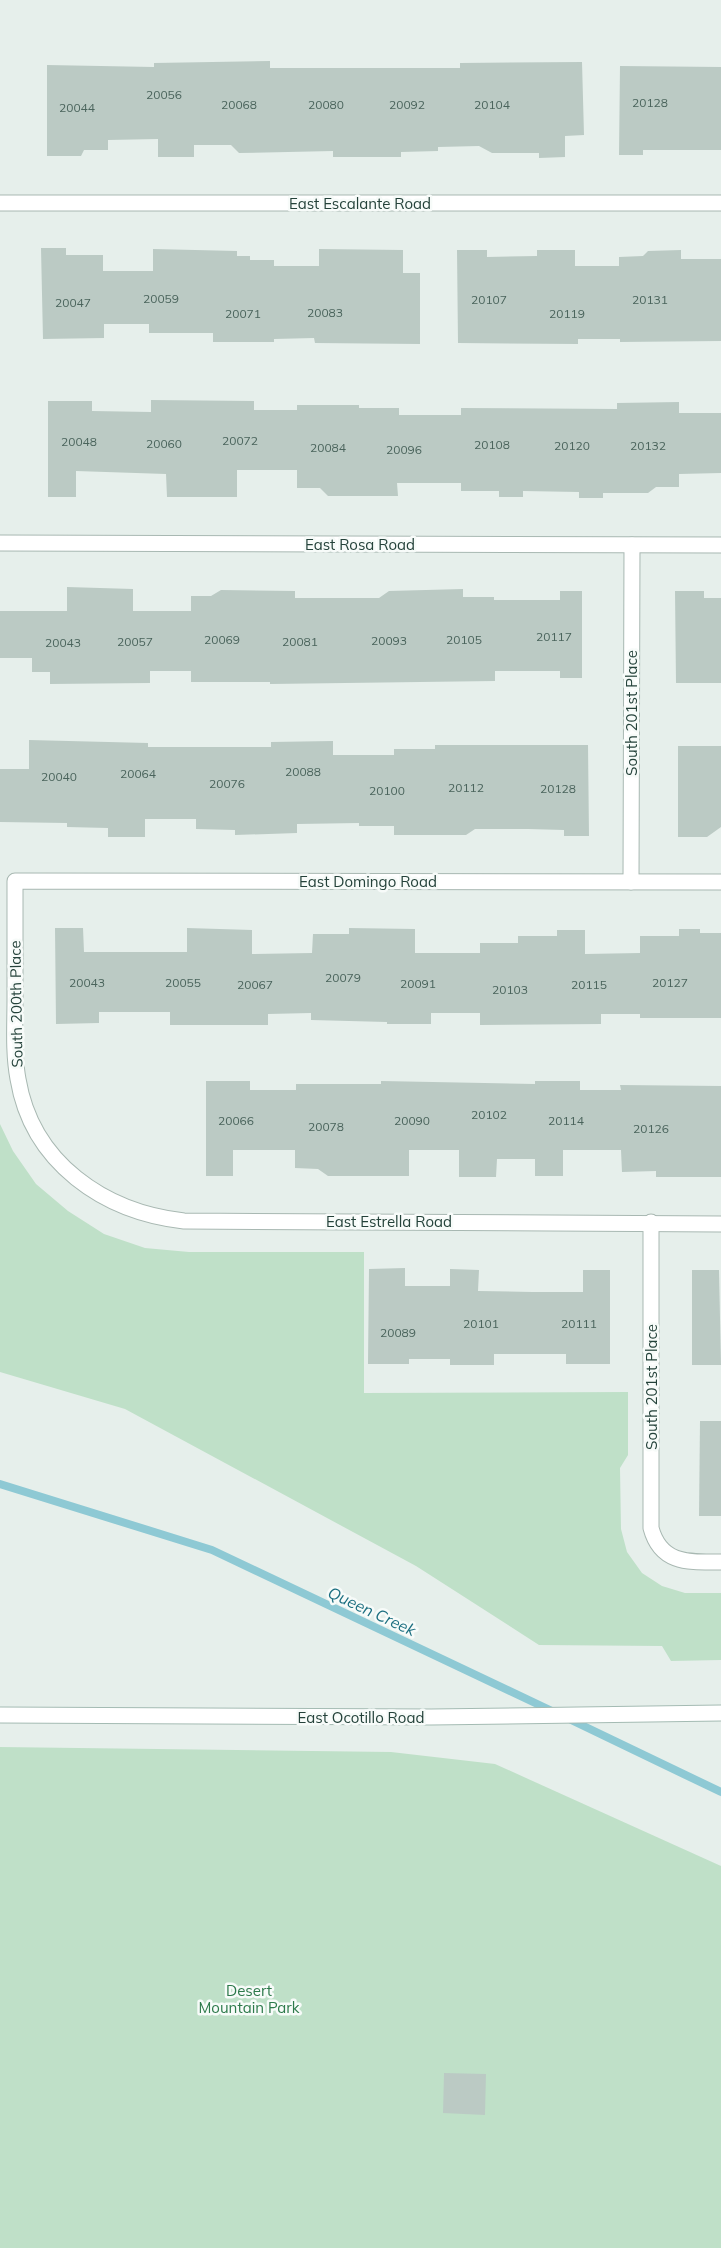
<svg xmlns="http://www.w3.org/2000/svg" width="721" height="2248" font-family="Mulish,sans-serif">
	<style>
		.green { fill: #bfe0c8 }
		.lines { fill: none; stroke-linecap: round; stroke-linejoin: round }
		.stream { stroke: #8ec9d4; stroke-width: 8 }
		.building { fill: #bbcac4 }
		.street-casing { stroke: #a8b8b2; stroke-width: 17 }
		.secondary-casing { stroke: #a4bbb3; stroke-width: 17 }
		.street { stroke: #fff; stroke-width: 15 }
		.secondary { stroke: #fff; stroke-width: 15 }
		.labels { text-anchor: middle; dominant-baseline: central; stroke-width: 5; stroke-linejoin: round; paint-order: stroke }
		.number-label { font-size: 12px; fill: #4a645c }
		.street-label { font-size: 15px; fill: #24423a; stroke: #f7fbf9 }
		.park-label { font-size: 15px; fill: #2d7a4b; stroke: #f7fbf9 }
		.water-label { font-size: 16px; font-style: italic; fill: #1c6f80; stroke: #f7fbf9 }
	</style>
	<rect width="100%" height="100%" fill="#e6efeb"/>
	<g class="green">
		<path d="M 0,1124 L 13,1151 L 36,1184 L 68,1211 L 104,1234 L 145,1248 L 189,1252 L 364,1252 L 364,1393 L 628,1392 L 628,1455 L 620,1468 L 621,1529 L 627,1552 L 642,1573 L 662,1586 L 685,1593 L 721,1593 L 721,1660 L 671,1661 L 662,1646 L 539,1645 L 416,1566 L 125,1409 L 0,1372 Z"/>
		<path d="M 0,1747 L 391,1752 L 495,1764 L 721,1866 L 721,2248 L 0,2248 Z"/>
	</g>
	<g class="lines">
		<g class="stream">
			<path d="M 0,1484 L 212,1550 L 552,1711"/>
			<path d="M 567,1718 L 721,1792"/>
		</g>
	</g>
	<g class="building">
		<path d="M 270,61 L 270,68 L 460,68 L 460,63 L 582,62 L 584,135 L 565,136 L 565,157 L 539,158 L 539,153 L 492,153 L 479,146 L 438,147 L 438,151 L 401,152 L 401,157 L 333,157 L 333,151 L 239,153 L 231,145 L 194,145 L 194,157 L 158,157 L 158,139 L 108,140 L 108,150 L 84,150 L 81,156 L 47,156 L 47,65 L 154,67 L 154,63 Z"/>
		<path d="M 620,66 L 721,67 L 721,150 L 643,150 L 643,155 L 619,155 Z"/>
		<path d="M 41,248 L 66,248 L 66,255 L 103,255 L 103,271 L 153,271 L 153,249 L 237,251 L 237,256 L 250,256 L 250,260 L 274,260 L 274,266 L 319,266 L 319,249 L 403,250 L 403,273 L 420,273 L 420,344 L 315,343 L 314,338 L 274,339 L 274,342 L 213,342 L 213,333 L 149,333 L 149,324 L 104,324 L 104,338 L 43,339 Z"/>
		<path d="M 457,250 L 487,250 L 487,257 L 537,256 L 537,250 L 575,250 L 575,266 L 619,266 L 619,257 L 643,256 L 648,251 L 681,250 L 681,259 L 721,259 L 721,341 L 620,342 L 620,339 L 578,339 L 578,344 L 458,343 Z"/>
		<path d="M 151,400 L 254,401 L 254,410 L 297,410 L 297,405 L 359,405 L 359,408 L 399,408 L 399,415 L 461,415 L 461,408 L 617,409 L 617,403 L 679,402 L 679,413 L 721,413 L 721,473 L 679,474 L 679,487 L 656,487 L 648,493 L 603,493 L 603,498 L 579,498 L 579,492 L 523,491 L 523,497 L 499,497 L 499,491 L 461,491 L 461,483 L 397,483 L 398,496 L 328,496 L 320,488 L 297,488 L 297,470 L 237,470 L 237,497 L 167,497 L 166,474 L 76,471 L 76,497 L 48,497 L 48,401 L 92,401 L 92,411 L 151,412 Z"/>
		<path d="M 67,587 L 133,589 L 133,611 L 191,611 L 191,596 L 211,596 L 221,590 L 295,591 L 295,598 L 379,598 L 389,591 L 463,589 L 463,597 L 494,597 L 494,600 L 560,600 L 560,591 L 582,591 L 582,678 L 560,678 L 560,671 L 495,671 L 495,681 L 270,684 L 270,682 L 191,682 L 191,671 L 150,671 L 150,683 L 50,684 L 50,672 L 32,672 L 32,658 L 0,658 L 0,611 L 67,611 Z"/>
		<path d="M 675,591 L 704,591 L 704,598 L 721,598 L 721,683 L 676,683 Z"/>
		<path d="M 29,740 L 148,743 L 148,747 L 271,747 L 271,742 L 333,741 L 333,755 L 394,755 L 394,749 L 435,749 L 435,745 L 588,745 L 589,836 L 564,836 L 564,830 L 528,829 L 475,829 L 466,835 L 394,835 L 394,826 L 359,826 L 359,823 L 297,824 L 297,833 L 235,835 L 235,830 L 196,829 L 196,819 L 145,819 L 145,837 L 108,837 L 108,828 L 67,827 L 67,823 L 0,822 L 0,769 L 29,769 Z"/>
		<path d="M 678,746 L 721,746 L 721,827 L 707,837 L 678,837 Z"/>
		<path d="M 55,928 L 83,928 L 84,952 L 187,952 L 187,928 L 252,930 L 252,954 L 312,953 L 313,934 L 349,934 L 349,928 L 415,929 L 415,953 L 480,953 L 480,943 L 518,943 L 518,936 L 557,936 L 557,930 L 585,930 L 585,954 L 640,953 L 640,936 L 679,936 L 679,929 L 700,929 L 700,933 L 721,933 L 721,1018 L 640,1018 L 640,1014 L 601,1014 L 601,1024 L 480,1025 L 480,1013 L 431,1013 L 431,1024 L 387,1024 L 387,1022 L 311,1020 L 311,1013 L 268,1014 L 268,1025 L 170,1025 L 170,1012 L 99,1012 L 99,1023 L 56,1024 Z"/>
		<path d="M 206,1081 L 250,1081 L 250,1090 L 296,1090 L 296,1084 L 381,1084 L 381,1081 L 535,1084 L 535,1081 L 580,1081 L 580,1090 L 621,1090 L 620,1085 L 721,1086 L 721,1177 L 656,1177 L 656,1171 L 622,1172 L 621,1150 L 563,1150 L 563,1176 L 535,1176 L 535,1159 L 497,1159 L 496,1177 L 459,1177 L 459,1150 L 409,1150 L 409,1176 L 328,1176 L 318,1169 L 295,1168 L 295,1150 L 233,1150 L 233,1176 L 206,1176 Z"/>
		<path d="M 405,1268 L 405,1286 L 450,1286 L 450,1269 L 479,1270 L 478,1291 L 532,1292 L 583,1292 L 583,1270 L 610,1270 L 610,1364 L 566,1364 L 566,1354 L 494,1354 L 494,1365 L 450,1365 L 450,1359 L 409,1359 L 409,1364 L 368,1364 L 369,1269 Z"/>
		<path d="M 692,1270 L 719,1270 L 721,1365 L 692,1365 Z"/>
		<path d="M 700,1421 L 721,1421 L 721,1516 L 699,1516 Z"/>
		<path d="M 444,2073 L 486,2074 L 485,2115 L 443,2113 Z"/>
	</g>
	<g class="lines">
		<defs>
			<g id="street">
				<path d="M 0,203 L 721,203"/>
				<path d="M 0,543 L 721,545"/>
				<path d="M 631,882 L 632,545"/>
				<path d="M 721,882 L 15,881 C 15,920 15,959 15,999 C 15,1025 13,1052 18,1079 C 32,1163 104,1212 184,1221 L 721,1224"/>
				<path d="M 651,1222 L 651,1528 C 661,1565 690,1562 721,1562"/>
			</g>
			<path id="secondary" d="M 0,1715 L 431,1717 L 721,1713"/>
		</defs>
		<use href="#street" class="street-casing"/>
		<use href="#secondary" class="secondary-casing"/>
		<use href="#street" class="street"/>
		<use href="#secondary" class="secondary"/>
	</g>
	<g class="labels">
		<g class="number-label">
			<text x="164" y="94">20056</text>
			<text x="650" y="102">20128</text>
			<text x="239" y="104">20068</text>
			<text x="326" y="104">20080</text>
			<text x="407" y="104">20092</text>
			<text x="492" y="104">20104</text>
			<text x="77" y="107">20044</text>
			<text x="161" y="298">20059</text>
			<text x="489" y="299">20107</text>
			<text x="650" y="299">20131</text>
			<text x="73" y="302">20047</text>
			<text x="325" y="312">20083</text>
			<text x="243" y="313">20071</text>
			<text x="567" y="313">20119</text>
			<text x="240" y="440">20072</text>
			<text x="79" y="441">20048</text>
			<text x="164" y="443">20060</text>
			<text x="492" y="444">20108</text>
			<text x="572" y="445">20120</text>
			<text x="648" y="445">20132</text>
			<text x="328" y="447">20084</text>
			<text x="404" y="449">20096</text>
			<text x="554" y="636">20117</text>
			<text x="222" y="639">20069</text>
			<text x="464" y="639">20105</text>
			<text x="389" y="640">20093</text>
			<text x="135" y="641">20057</text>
			<text x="300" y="641">20081</text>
			<text x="63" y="642">20043</text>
			<text x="303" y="771">20088</text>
			<text x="138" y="773">20064</text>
			<text x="59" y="776">20040</text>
			<text x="227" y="783">20076</text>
			<text x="466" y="787">20112</text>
			<text x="558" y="788">20128</text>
			<text x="387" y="790">20100</text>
			<text x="343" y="977">20079</text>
			<text x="87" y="982">20043</text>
			<text x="183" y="982">20055</text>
			<text x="670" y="982">20127</text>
			<text x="418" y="983">20091</text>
			<text x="255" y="984">20067</text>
			<text x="589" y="984">20115</text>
			<text x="510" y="989">20103</text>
			<text x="489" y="1114">20102</text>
			<text x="236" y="1120">20066</text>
			<text x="412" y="1120">20090</text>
			<text x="566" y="1120">20114</text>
			<text x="326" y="1126">20078</text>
			<text x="651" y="1128">20126</text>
			<text x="481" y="1323">20101</text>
			<text x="579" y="1323">20111</text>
			<text x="398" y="1332">20089</text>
		</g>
		<g class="street-label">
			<text x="360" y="203">East Escalante Road</text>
			<text x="360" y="544">East Rosa Road</text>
			<text transform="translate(631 713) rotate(-90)">South 201st Place</text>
			<text x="368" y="881">East Domingo Road</text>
			<text transform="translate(16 1004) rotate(-91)">South 200th Place</text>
			<text x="389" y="1221">East Estrella Road</text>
			<text transform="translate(651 1387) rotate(-90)">South 201st Place</text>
			<text x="361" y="1717">East Ocotillo Road</text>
		</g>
		<g class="park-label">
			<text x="249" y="1990">Desert<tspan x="249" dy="17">Mountain Park</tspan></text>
		</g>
		<g class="water-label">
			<text transform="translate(372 1611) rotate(25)">Queen Creek</text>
		</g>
	</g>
</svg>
